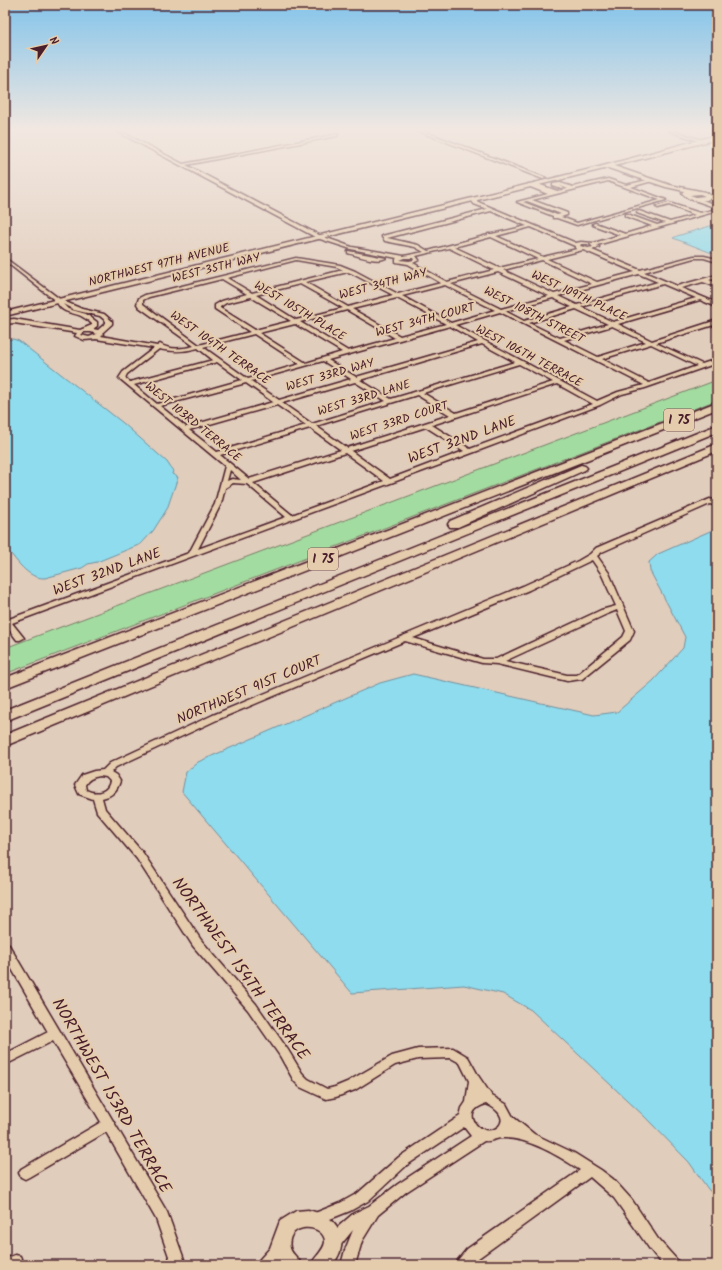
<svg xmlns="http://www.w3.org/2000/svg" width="722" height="1270" font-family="Kalam,sans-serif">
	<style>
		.green { fill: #a3dca0; stroke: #767e66 }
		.water { fill: #8edced; stroke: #73909f }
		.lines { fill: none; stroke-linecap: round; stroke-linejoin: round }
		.canal { fill: #8edced; fill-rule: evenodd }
		.street-casing { stroke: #4a1f2b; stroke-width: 3 }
		.secondary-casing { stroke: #4a1f2b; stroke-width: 3 }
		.highway-casing { stroke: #4a1f2b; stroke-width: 3 }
		.street { fill: #e5ccad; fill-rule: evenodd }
		.secondary { fill: #e5ccad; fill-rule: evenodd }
		.highway { fill: #e5ccad; fill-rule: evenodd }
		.labels { text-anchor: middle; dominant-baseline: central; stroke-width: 4; stroke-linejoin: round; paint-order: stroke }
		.far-street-label { font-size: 12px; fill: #4a1f2b; stroke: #e5ccad }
		.shield { fill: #e5ccad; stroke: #785352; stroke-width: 1 }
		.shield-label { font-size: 13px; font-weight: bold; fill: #4a1f2b }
		.street-label { font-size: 14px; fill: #4a1f2b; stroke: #e5ccad }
		.near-street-label { font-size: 17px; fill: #4a1f2b; stroke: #e5ccad }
	</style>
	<rect width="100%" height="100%" fill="#e1cdbc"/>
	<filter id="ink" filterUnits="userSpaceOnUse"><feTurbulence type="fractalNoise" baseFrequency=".025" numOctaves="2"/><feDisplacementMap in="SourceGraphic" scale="8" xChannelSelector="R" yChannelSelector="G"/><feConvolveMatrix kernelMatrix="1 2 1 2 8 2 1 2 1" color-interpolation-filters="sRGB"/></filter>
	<g filter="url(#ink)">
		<path class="green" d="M 717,380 L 717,400 L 5,674 L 5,648 Z"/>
		<g class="water">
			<path d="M 717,224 L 717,255 L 673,238 L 677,236 Z"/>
			<path d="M 13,339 L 19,341 L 123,423 L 167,462 L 173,471 L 172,474 L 178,477 L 167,509 L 153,531 L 141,544 L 97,562 L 88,564 L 82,568 L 45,578 C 27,579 16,559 5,547 L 5,340 Z"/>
			<path d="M 717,528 L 717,1199 L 708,1189 L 689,1162 L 644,1116 L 531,1010 L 503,994 L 464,985 L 352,993 L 182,792 L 186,772 L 198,762 L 380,683 L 413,674 L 594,715 L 617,712 L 653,681 L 683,648 L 685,637 L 650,571 L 649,562 L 658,554 Z"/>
		</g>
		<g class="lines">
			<path class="canal" d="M 707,146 L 717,148 L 717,151 L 707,148 Z"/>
			<defs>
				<g id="street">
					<path d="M 116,131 L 120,131 L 183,164 L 338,134 L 337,136 L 186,165 L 321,236 L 352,247 L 404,256 L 424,252 L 415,247 L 385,241 L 382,237 L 382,236 L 487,209 L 474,204 L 472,201 L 472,199 L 474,198 L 478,202 L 576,243 L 581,242 L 594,243 L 620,235 L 593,225 L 593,224 L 595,223 L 625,234 L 652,226 L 625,216 L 625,214 L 627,214 L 657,225 L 665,223 L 637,213 L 637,212 L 639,211 L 670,222 L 695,215 L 669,205 L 658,208 L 656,207 L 669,203 L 700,213 L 717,209 L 717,211 L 597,245 L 599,247 L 592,250 L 640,270 L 694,256 L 704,256 L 717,259 L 717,262 L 704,258 L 694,258 L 644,272 L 677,286 L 717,275 L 717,278 L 709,280 L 717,283 L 717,287 L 703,282 L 681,288 L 717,303 L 717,307 L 700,300 L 618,324 L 652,341 L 717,320 L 717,324 L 656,343 L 702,364 L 717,359 L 717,363 L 645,388 L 622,394 L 600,405 L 472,453 L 12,623 L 24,638 L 20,640 L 17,640 L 5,624 L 5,617 L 9,619 L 189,553 L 215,504 L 225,466 L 119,378 L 123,372 L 154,348 L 96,339 L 84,340 L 75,336 L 77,333 L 14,323 L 5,324 L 5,320 L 14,319 L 80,330 L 92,325 L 92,324 C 89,321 85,318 81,316 C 72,312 61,313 57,302 L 5,261 L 5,258 L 61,300 L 82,309 L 104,314 L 112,321 L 112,324 L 102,333 L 103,334 L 101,336 L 157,346 L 160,344 C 169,350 183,349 194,346 L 139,307 L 137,304 L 139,298 L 145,295 L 296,258 L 340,265 L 355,271 L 398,294 L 441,283 L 408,264 L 396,262 L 396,259 L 397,258 L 351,249 L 317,238 ZM 491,211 L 527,226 L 492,234 L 488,234 L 488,235 L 428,251 L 418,245 L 387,238 ZM 531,227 L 575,246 L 575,248 L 577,249 L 543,257 L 496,236 ZM 491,237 L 538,259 L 499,268 L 454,247 ZM 581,244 L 590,244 L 593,247 L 588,248 L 580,246 ZM 449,248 L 494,270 L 447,282 L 413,263 L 419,260 L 416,256 ZM 583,250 L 586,251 L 635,272 L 597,282 L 547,259 ZM 405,258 L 413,258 L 414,260 L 409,261 L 400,260 ZM 296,260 L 337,267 L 343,270 L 252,293 L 227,278 ZM 542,260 L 592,284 L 554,294 L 503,270 ZM 348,272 L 351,273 L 393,295 L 348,307 L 305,282 ZM 498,272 L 549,296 L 501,309 L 451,284 ZM 639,274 L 658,282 L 577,305 L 558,296 ZM 222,279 L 247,294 L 222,301 L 215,305 L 215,309 L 250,332 L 199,345 L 143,304 L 143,300 L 149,297 ZM 300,284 L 343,308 L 296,320 L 256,295 ZM 663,284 L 696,298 L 613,322 L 581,307 ZM 445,285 L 495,310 L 451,323 L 402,296 ZM 251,297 L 291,321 L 255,330 L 220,308 L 220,307 L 226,303 ZM 397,298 L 446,324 L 400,336 L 352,309 ZM 553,298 L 572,307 L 524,321 L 505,311 ZM 63,304 L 74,310 L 100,316 L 106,321 L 106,323 L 98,330 L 93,329 L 97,326 L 97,322 L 86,314 L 68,309 ZM 576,309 L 608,324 L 560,338 L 529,323 ZM 347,310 L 395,338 L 348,351 L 300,322 ZM 500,312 L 644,385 L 618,392 L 597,401 L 455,325 ZM 295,324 L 342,352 L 306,363 L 259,333 ZM 450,326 L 478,342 L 356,377 L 328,360 ZM 612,326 L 646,342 L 598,357 L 564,340 ZM 84,332 L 91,332 L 97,334 L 89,337 L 81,335 ZM 254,334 L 300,364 L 248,379 L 203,347 ZM 482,344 L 515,362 L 391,399 L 360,380 ZM 651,344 L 697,366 L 649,383 L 602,359 ZM 198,348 L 213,360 L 130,382 L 125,378 L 127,374 L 159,349 C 173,352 184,352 198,348 ZM 323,361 L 351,379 L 279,400 L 251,381 ZM 217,362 L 242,380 L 157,404 L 134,385 ZM 519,364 L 553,382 L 456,413 L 423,393 ZM 355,382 L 386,401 L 312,424 L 282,403 ZM 246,383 L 273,402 L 186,427 L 160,406 ZM 557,384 L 593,404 L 470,449 L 432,425 ZM 417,395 L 450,415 L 347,448 L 316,426 ZM 277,405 L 306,425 L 217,452 L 189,430 ZM 426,427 L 464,451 L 390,479 L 351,451 ZM 310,428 L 341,450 L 249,479 L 220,455 ZM 345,453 L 384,481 L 292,515 L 253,483 ZM 230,470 L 241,480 L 232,479 L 227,481 ZM 233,483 L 247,484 L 286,517 L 198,549 L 221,504 L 225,488 Z"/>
					<path d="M 418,131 L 423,131 L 546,178 L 543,179 Z"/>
					<path d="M 669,131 L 674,131 L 705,141 L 702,142 Z"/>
					<path d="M 608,179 L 626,185 L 652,179 L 652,181 L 631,187 L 666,200 L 577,225 L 557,218 L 553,218 L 553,216 L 517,202 L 548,194 L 528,186 L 528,184 L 533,185 L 533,183 L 535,183 L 557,191 L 568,189 L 559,185 L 564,188 L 562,189 L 553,186 L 553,184 L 560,183 L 573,187 ZM 608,181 L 660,200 L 577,223 L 561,217 L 567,215 L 567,213 L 532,200 ZM 527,201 L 561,214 L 557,215 L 523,202 Z"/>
					<path d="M 696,198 L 717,205 L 717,208 L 694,200 L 694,199 Z"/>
					<path d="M 348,251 L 386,258 C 377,263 358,256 348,253 Z"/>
					<path d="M 710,499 L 717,501 L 717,506 L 710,504 L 602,552 L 597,556 L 609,573 L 634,631 L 630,640 L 582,679 L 567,681 L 497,664 L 482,663 L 405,641 L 219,719 L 116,767 L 111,772 L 116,775 L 120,781 C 117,791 112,796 102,798 L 105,809 L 143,853 L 201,940 L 256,1004 L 288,1050 L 302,1073 L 308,1079 L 327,1089 L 335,1087 L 347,1082 L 392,1056 L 418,1049 L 453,1048 L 468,1057 L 479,1077 L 492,1096 L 506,1104 L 513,1117 L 534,1134 L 574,1153 L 601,1170 L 613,1179 L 632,1200 L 658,1239 L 677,1260 L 679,1265 L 663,1265 L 649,1248 L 614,1198 L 590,1177 L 477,1259 L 471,1265 L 456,1265 L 458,1260 L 467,1249 L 580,1170 C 559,1156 528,1137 502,1138 C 496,1138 491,1142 484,1141 L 406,1192 L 378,1215 L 362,1241 L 355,1265 L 341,1265 L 345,1250 L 353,1230 L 339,1247 L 334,1249 L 329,1247 L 327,1243 L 339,1226 L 354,1213 L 369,1206 L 398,1184 L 471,1136 L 464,1127 L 407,1165 L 368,1201 L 350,1211 L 315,1225 L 310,1223 L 309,1219 L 310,1215 L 340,1203 L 358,1193 L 399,1157 L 460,1116 L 462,1108 L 466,1102 L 469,1081 L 460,1063 L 451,1058 L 418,1059 L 395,1065 L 355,1090 L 336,1097 L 326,1099 L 300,1087 L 294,1081 L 280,1056 L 248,1010 L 193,946 L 137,859 L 97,812 L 93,799 L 79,794 L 75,785 L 82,775 L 94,771 L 103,770 L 110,763 L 213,715 L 523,586 L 578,561 L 590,554 L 596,548 ZM 592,560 L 601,573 L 616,606 L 601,610 L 496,659 L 483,659 L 413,638 L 529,590 ZM 617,610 L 626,631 L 623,637 L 577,675 L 567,675 L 505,661 L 607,614 ZM 100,776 L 106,777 L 110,781 C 108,793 96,795 86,790 L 85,785 C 88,779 93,777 100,776 ZM 486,1104 C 495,1107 508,1118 498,1127 C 482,1140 457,1112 486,1104 Z"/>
					<path d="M 5,944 L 9,945 L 167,1212 L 186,1265 L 172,1265 L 156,1219 L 106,1132 L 29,1177 L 25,1179 L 21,1177 L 19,1173 L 21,1169 L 101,1122 L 53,1041 L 5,1065 L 5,1054 L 48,1032 L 5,957 Z"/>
					<path d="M 15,1255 L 20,1256 L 22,1261 L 20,1265 L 5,1265 L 5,1259 Z"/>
				</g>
				<g id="secondary">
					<path d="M 717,135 L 717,139 L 614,166 L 670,185 L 705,192 L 712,197 C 704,203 690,202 683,194 L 682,193 L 684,191 L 666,187 L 608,168 L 5,316 L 5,312 L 599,167 ZM 700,194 L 705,196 L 696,197 L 690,195 Z"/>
					<path d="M 308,1210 C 314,1212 321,1213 326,1216 C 345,1228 346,1250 332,1265 L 311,1265 C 314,1257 324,1251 325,1242 C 325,1223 285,1221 290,1248 C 292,1255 299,1258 302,1265 L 257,1265 L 260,1259 L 270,1248 L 280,1221 L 296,1211 Z"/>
				</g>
				<g id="highway">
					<path d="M 717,402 L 717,409 L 5,688 L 5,678 Z"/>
					<path d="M 717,425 L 717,432 L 5,721 L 5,710 Z"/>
					<path d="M 717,444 L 717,451 L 5,746 L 5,735 Z"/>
					<path d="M 581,465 L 585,466 L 587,468 L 585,470 L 458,527 L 450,527 L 448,524 L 450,521 Z"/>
				</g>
			</defs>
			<use href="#street" class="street-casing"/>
			<use href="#secondary" class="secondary-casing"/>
			<use href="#highway" class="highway-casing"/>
			<use href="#street" class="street"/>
			<use href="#secondary" class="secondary"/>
			<use href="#highway" class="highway"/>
		</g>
	</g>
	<linearGradient id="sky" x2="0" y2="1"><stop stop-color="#84c4ea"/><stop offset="0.42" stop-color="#f2e8e1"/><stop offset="1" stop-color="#f2e8e1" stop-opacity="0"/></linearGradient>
	<rect width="722" height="309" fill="url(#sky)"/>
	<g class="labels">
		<g class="far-street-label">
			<text transform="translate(159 265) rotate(-14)">NORTHWEST 97TH AVENUE</text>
			<text transform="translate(216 268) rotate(-14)">WEST 35TH WAY</text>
			<text transform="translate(383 284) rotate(-15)">WEST 34TH WAY</text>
			<text transform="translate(579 296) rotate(25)">WEST 109TH PLACE</text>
			<text transform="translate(300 311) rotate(31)">WEST 105TH PLACE</text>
			<text transform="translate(534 315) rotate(27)">WEST 108TH STREET</text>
			<text transform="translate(425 320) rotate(-15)">WEST 34TH COURT</text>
			<text transform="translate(220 348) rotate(35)">WEST 104TH TERRACE</text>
			<text transform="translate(529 356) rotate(28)">WEST 106TH TERRACE</text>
			<text transform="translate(330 375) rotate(-16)">WEST 33RD WAY</text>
			<text transform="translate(364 398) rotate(-17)">WEST 33RD LANE</text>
			<text transform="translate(399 421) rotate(-18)">WEST 33RD COURT</text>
			<text transform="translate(193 422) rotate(39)">WEST 103RD TERRACE</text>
		</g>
		<g class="shield">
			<rect x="664" y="409" width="30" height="22" rx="3"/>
			<rect x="308" y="548" width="30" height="22" rx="3"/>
		</g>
		<g class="shield-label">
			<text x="679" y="420">I 75</text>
			<text x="323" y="559">I 75</text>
		</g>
		<g class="street-label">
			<text transform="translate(462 440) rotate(-20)">WEST 32ND LANE</text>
			<text transform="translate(107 572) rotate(-20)">WEST 32ND LANE</text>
			<text transform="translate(249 690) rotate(-23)">NORTHWEST 91ST COURT</text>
		</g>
		<g class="near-street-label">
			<text transform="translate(240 969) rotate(54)">NORTHWEST 154TH TERRACE</text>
			<text transform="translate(111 1096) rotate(60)">NORTHWEST 153RD TERRACE</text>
		</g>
	</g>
	<rect width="722" height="1270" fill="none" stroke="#e5ccad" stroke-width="20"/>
	<rect x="10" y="10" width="702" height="1250" fill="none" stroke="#4a1f2b" stroke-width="1.5" filter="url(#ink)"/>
	<g transform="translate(46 46) rotate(56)" stroke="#e5ccad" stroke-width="3" paint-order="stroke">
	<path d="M0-3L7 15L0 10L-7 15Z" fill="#4a1f2b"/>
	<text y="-6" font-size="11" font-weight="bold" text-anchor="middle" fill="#4a1f2b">N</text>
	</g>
</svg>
